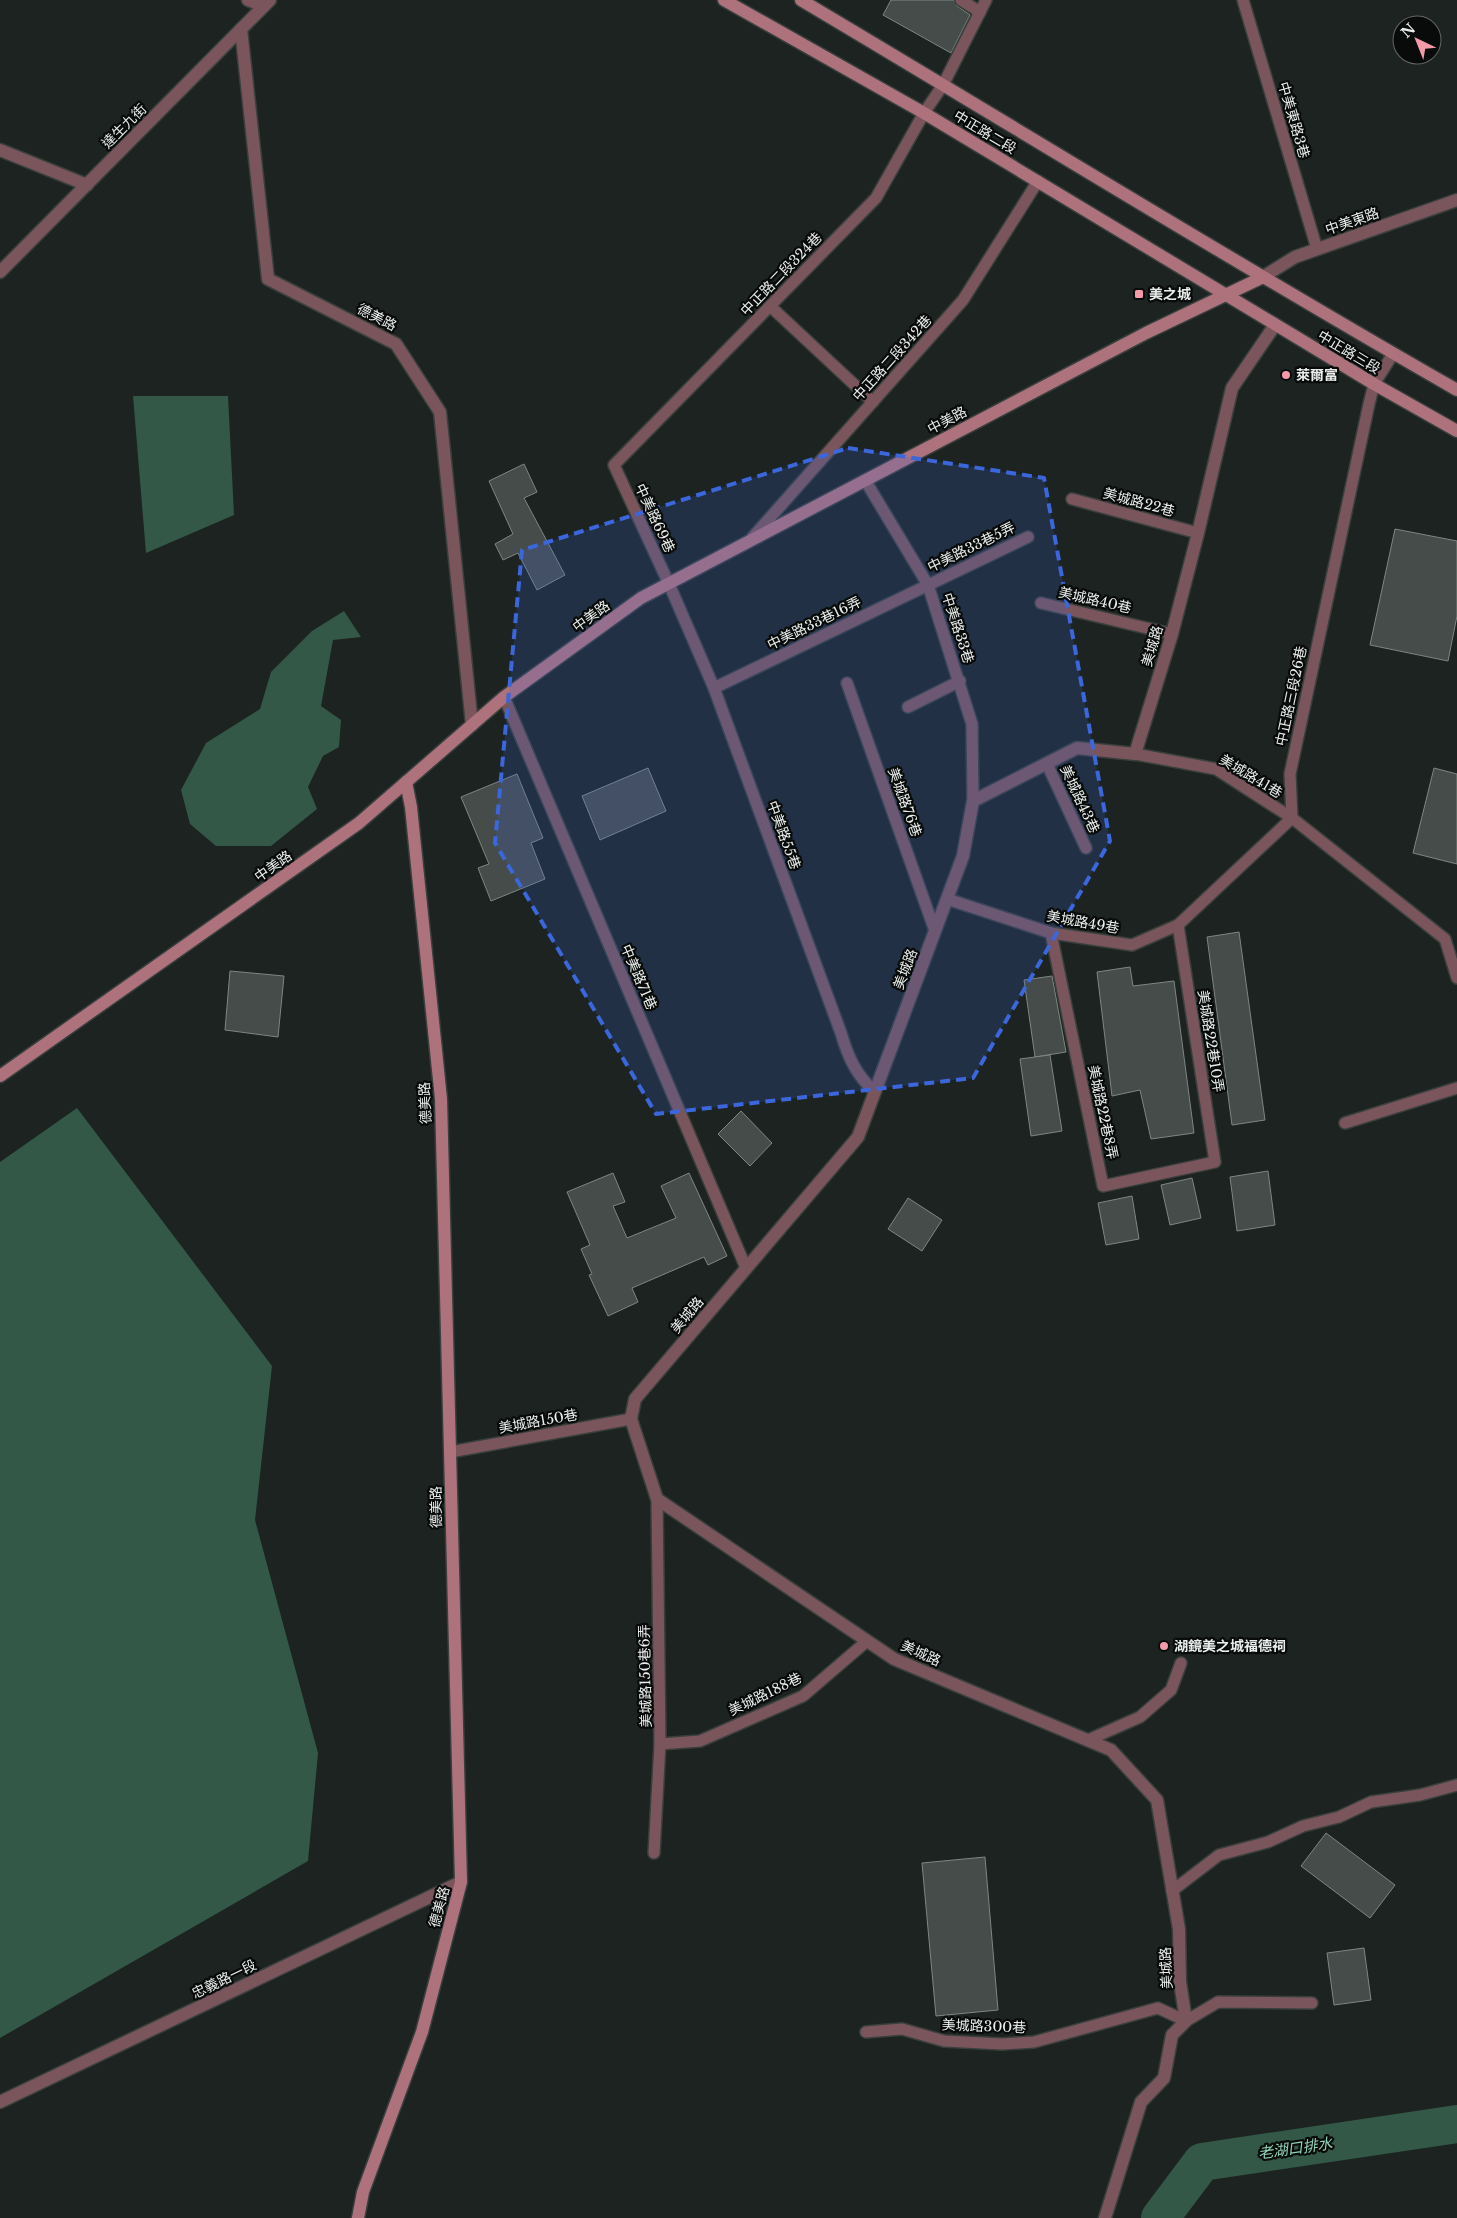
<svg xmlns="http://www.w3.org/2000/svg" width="1457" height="2218" font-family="'Libre Baskerville','Noto Sans TC',serif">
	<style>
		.water { fill: #335848 }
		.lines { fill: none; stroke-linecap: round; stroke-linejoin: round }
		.river { stroke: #335848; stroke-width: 38 }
		.building { fill: #454c49; stroke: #7e8783 }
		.lane-casing { stroke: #393f3d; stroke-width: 14 }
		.street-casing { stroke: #393f3d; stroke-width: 15 }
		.secondary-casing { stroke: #393f3d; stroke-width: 15 }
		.lane { stroke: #7a555b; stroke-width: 11 }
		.street { stroke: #7a555b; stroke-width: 12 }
		.secondary { stroke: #ad727c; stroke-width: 12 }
		.marked { fill: #3c66db; fill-opacity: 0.2; stroke: #3c66db; stroke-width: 4; stroke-dasharray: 10 6; stroke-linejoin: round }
		.poi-dot { fill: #f39aa9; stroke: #080b0a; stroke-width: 2 }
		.labels { text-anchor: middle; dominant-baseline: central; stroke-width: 4.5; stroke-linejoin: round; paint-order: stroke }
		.street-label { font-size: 14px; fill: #e9eeec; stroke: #080b0a }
		.poi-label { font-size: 14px; font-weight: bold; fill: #e9eeec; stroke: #080b0a; text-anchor: start }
		.water-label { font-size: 15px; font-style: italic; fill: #90d4b7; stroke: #080b0a }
	</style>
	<rect width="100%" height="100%" fill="#1c2320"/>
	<g class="water">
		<path d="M 133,396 L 228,396 L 234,515 L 146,553 Z"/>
		<path d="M 344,611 L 361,637 L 333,640 L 321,706 L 341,720 L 339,747 L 323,756 L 308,787 L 317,809 L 271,846 L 216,846 L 190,824 L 181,790 L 206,743 L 260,709 L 271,672 L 312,631 Z"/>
		<path d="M 77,1108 L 272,1366 L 255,1520 L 318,1753 L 308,1861 L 0,2038 L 0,1162 Z"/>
	</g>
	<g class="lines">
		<path class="river" d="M 1160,2218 L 1202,2162 L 1457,2124"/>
	</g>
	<g class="building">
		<path d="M 891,0 L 954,0 L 957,6 L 970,15 L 951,53 L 883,15 Z"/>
		<path d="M 524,464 L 537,492 L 524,498 L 565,575 L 537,590 L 518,553 L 503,560 L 495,544 L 513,534 L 489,481 Z"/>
		<path d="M 1395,529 L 1457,541 L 1457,616 L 1448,661 L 1370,645 Z"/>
		<path d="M 648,768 L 666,811 L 600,840 L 582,796 Z"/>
		<path d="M 1434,768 L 1457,774 L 1457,864 L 1413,853 Z"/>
		<path d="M 517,774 L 543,838 L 531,843 L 545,879 L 491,901 L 478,868 L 489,864 L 461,797 Z"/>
		<path d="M 1239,932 L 1265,1120 L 1232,1125 L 1207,937 Z"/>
		<path d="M 1130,967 L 1133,986 L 1174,981 L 1194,1133 L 1151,1139 L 1140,1090 L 1112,1096 L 1097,972 Z"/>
		<path d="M 230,971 L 284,976 L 278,1037 L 225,1030 Z"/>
		<path d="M 1052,976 L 1066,1052 L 1035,1057 L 1024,980 Z"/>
		<path d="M 1050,1055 L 1062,1131 L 1031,1136 L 1020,1059 Z"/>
		<path d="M 741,1111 L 772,1143 L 750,1166 L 718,1134 Z"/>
		<path d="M 1268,1171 L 1275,1225 L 1237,1231 L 1230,1177 Z"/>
		<path d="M 613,1173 L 625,1202 L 613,1206 L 627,1238 L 676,1218 L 661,1186 L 689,1173 L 727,1256 L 708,1265 L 704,1257 L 632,1288 L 638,1302 L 608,1316 L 589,1275 L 592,1274 L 581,1249 L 590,1245 L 567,1192 Z"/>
		<path d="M 1192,1178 L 1201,1218 L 1170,1225 L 1161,1185 Z"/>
		<path d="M 1132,1196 L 1139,1239 L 1106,1245 L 1098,1203 Z"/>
		<path d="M 908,1198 L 942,1220 L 922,1251 L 888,1229 Z"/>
		<path d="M 1326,1833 L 1395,1885 L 1370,1918 L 1301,1866 Z"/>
		<path d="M 985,1857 L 998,2010 L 936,2016 L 922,1863 Z"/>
		<path d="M 1364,1948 L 1371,2000 L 1334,2005 L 1327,1953 Z"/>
	</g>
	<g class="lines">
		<defs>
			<g id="lane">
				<path d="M 961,0 L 980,12"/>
				<path d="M 1243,0 L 1317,249"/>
				<path d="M 770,306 L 873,402"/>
				<path d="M 865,480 L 928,585 L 972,724 L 973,801"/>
				<path d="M 1072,499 L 1198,533"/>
				<path d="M 752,538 L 963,300 L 1038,181"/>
				<path d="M 1041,603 L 1172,634"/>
				<path d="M 847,683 L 935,931"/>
				<path d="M 714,688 L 1028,537"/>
				<path d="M 504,697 L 746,1268"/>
				<path d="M 908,707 L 960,681"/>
				<path d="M 1135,754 L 1216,769 L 1292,818 L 1445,939 L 1457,978"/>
				<path d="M 1047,764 L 1086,848"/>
				<path d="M 1292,818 L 1290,774 L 1369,404 L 1374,384 L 1393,354"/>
				<path d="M 947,899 L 1051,933 L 1132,945 L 1178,925 L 1292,818"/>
				<path d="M 1051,933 L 1103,1186 L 1215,1162 L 1178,925"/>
				<path d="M 875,1092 C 856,1075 848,1057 841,1033 L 714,688 L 669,584 L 614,465 L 876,198 L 924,113 L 943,85 L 986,0"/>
				<path d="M 1345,1123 L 1457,1088"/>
				<path d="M 450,1452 L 631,1419"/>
				<path d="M 1088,1740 L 1140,1717 L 1171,1690 L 1181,1663"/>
				<path d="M 660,1744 L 700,1741 L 803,1696 L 867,1641"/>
				<path d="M 654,1853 L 660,1744 L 657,1499"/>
				<path d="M 1172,1891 L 1219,1855 L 1268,1842 L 1303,1826 L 1339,1817 L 1371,1802 L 1420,1795 L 1457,1785"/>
				<path d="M 866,2032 L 902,2029 L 944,2041 L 1002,2044 L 1034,2042 L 1158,2008 L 1186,2021 L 1218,2002 L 1312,2003"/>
			</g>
			<g id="street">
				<path d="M 248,0 L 264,6"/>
				<path d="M 241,29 L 268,279 L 396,344 L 440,412 L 472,725"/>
				<path d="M 0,150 L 87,185"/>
				<path d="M 0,272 L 270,0"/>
				<path d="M 1261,278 L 1295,257 L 1457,200"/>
				<path d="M 0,2102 L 461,1882"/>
				<path d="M 1105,2218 L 1141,2102 L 1164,2078 L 1172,2035 L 1186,2021 L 1180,1982 L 1179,1929 L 1157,1800 L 1111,1750 L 894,1659 L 657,1499 L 631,1419 L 635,1399 L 858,1137 L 963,856 L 973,801 L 1077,748 L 1135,754 L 1172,634 L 1198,533 L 1232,388 L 1275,325"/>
			</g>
			<g id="secondary">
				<path d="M 724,0 L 924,113 L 1374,384 L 1457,431"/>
				<path d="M 801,0 C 1020,130 1236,264 1457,390"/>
				<path d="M 0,1076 L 359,823 L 504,697 L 641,598 L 1146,333 L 1261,278"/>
				<path d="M 358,2218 L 363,2192 L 422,2032 L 461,1882 L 441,1099 L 411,807 L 406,782"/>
			</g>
		</defs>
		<use href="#lane" class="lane-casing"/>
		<use href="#street" class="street-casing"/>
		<use href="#secondary" class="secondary-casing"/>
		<use href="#lane" class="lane"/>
		<use href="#street" class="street"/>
		<use href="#secondary" class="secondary"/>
	</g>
	<path class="marked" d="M 848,448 L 1044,478 L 1110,841 L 973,1078 L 656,1114 L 495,843 L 522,550 Z"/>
	<g class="poi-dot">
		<rect x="1134" y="289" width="10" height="10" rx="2.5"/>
		<circle cx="1286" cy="375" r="5"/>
		<circle cx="1164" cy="1646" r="5"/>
	</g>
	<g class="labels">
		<g class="street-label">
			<text transform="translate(1294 120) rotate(74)">中美東路3巷</text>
			<text transform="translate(124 126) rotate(-45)">達生九街</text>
			<text transform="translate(985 132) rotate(31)">中正路二段</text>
			<text transform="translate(1352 221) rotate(-19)">中美東路</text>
			<text transform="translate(781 274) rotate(-46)">中正路二段324巷</text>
			<text transform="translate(377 317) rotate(27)">德美路</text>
			<text transform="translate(1349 352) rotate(31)">中正路三段</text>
			<text transform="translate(892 358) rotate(-48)">中正路二段342巷</text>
			<text transform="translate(947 420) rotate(-28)">中美路</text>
			<text transform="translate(1139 502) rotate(15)">美城路22巷</text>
			<text transform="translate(655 518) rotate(65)">中美路69巷</text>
			<text transform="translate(971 547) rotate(-26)">中美路33巷5弄</text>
			<text transform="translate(1095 600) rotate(13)">美城路40巷</text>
			<text transform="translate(591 616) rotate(-36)">中美路</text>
			<text transform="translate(814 623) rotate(-26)">中美路33巷16弄</text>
			<text transform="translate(958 628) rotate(72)">中美路33巷</text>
			<text transform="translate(1152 646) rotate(-73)">美城路</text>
			<text transform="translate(1291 696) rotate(-78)">中正路三段26巷</text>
			<text transform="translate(1251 776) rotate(31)">美城路41巷</text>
			<text transform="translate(1080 799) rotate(65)">美城路43巷</text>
			<text transform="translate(905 802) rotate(70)">美城路76巷</text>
			<text transform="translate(784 835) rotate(70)">中美路55巷</text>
			<text transform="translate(273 866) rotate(-35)">中美路</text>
			<text transform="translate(1083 922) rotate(10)">美城路49巷</text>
			<text transform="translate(905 969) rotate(-69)">美城路</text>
			<text transform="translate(639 977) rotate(67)">中美路71巷</text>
			<text transform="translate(1211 1041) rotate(81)">美城路22巷10弄</text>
			<text transform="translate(425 1103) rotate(-93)">德美路</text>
			<text transform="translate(1103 1112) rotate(78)">美城路22巷8弄</text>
			<text transform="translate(687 1315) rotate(-50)">美城路</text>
			<text transform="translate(538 1421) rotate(-10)">美城路150巷</text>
			<text transform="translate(436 1507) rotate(-91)">德美路</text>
			<text transform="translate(921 1653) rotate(24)">美城路</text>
			<text transform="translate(645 1676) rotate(-91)">美城路150巷6弄</text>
			<text transform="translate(765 1694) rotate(-26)">美城路188巷</text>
			<text transform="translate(439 1907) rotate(-75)">德美路</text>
			<text transform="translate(1166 1968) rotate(-93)">美城路</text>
			<text transform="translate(224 1979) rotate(-26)">忠義路一段</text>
			<text transform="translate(984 2026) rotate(2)">美城路300巷</text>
		</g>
		<g class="poi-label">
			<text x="1149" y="294">美之城</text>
			<text x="1296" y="375">萊爾富</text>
			<text x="1174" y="1646">湖鏡美之城福德祠</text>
		</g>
		<g class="water-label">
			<text transform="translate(1295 2148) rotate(-8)">老湖口排水</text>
		</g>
	</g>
	<g transform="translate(1417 40) rotate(317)"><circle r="24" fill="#080b0a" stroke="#626664"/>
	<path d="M0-4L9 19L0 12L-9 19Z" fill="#f39aa9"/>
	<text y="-8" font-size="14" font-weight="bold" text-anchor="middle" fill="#e9eeec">N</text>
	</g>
</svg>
